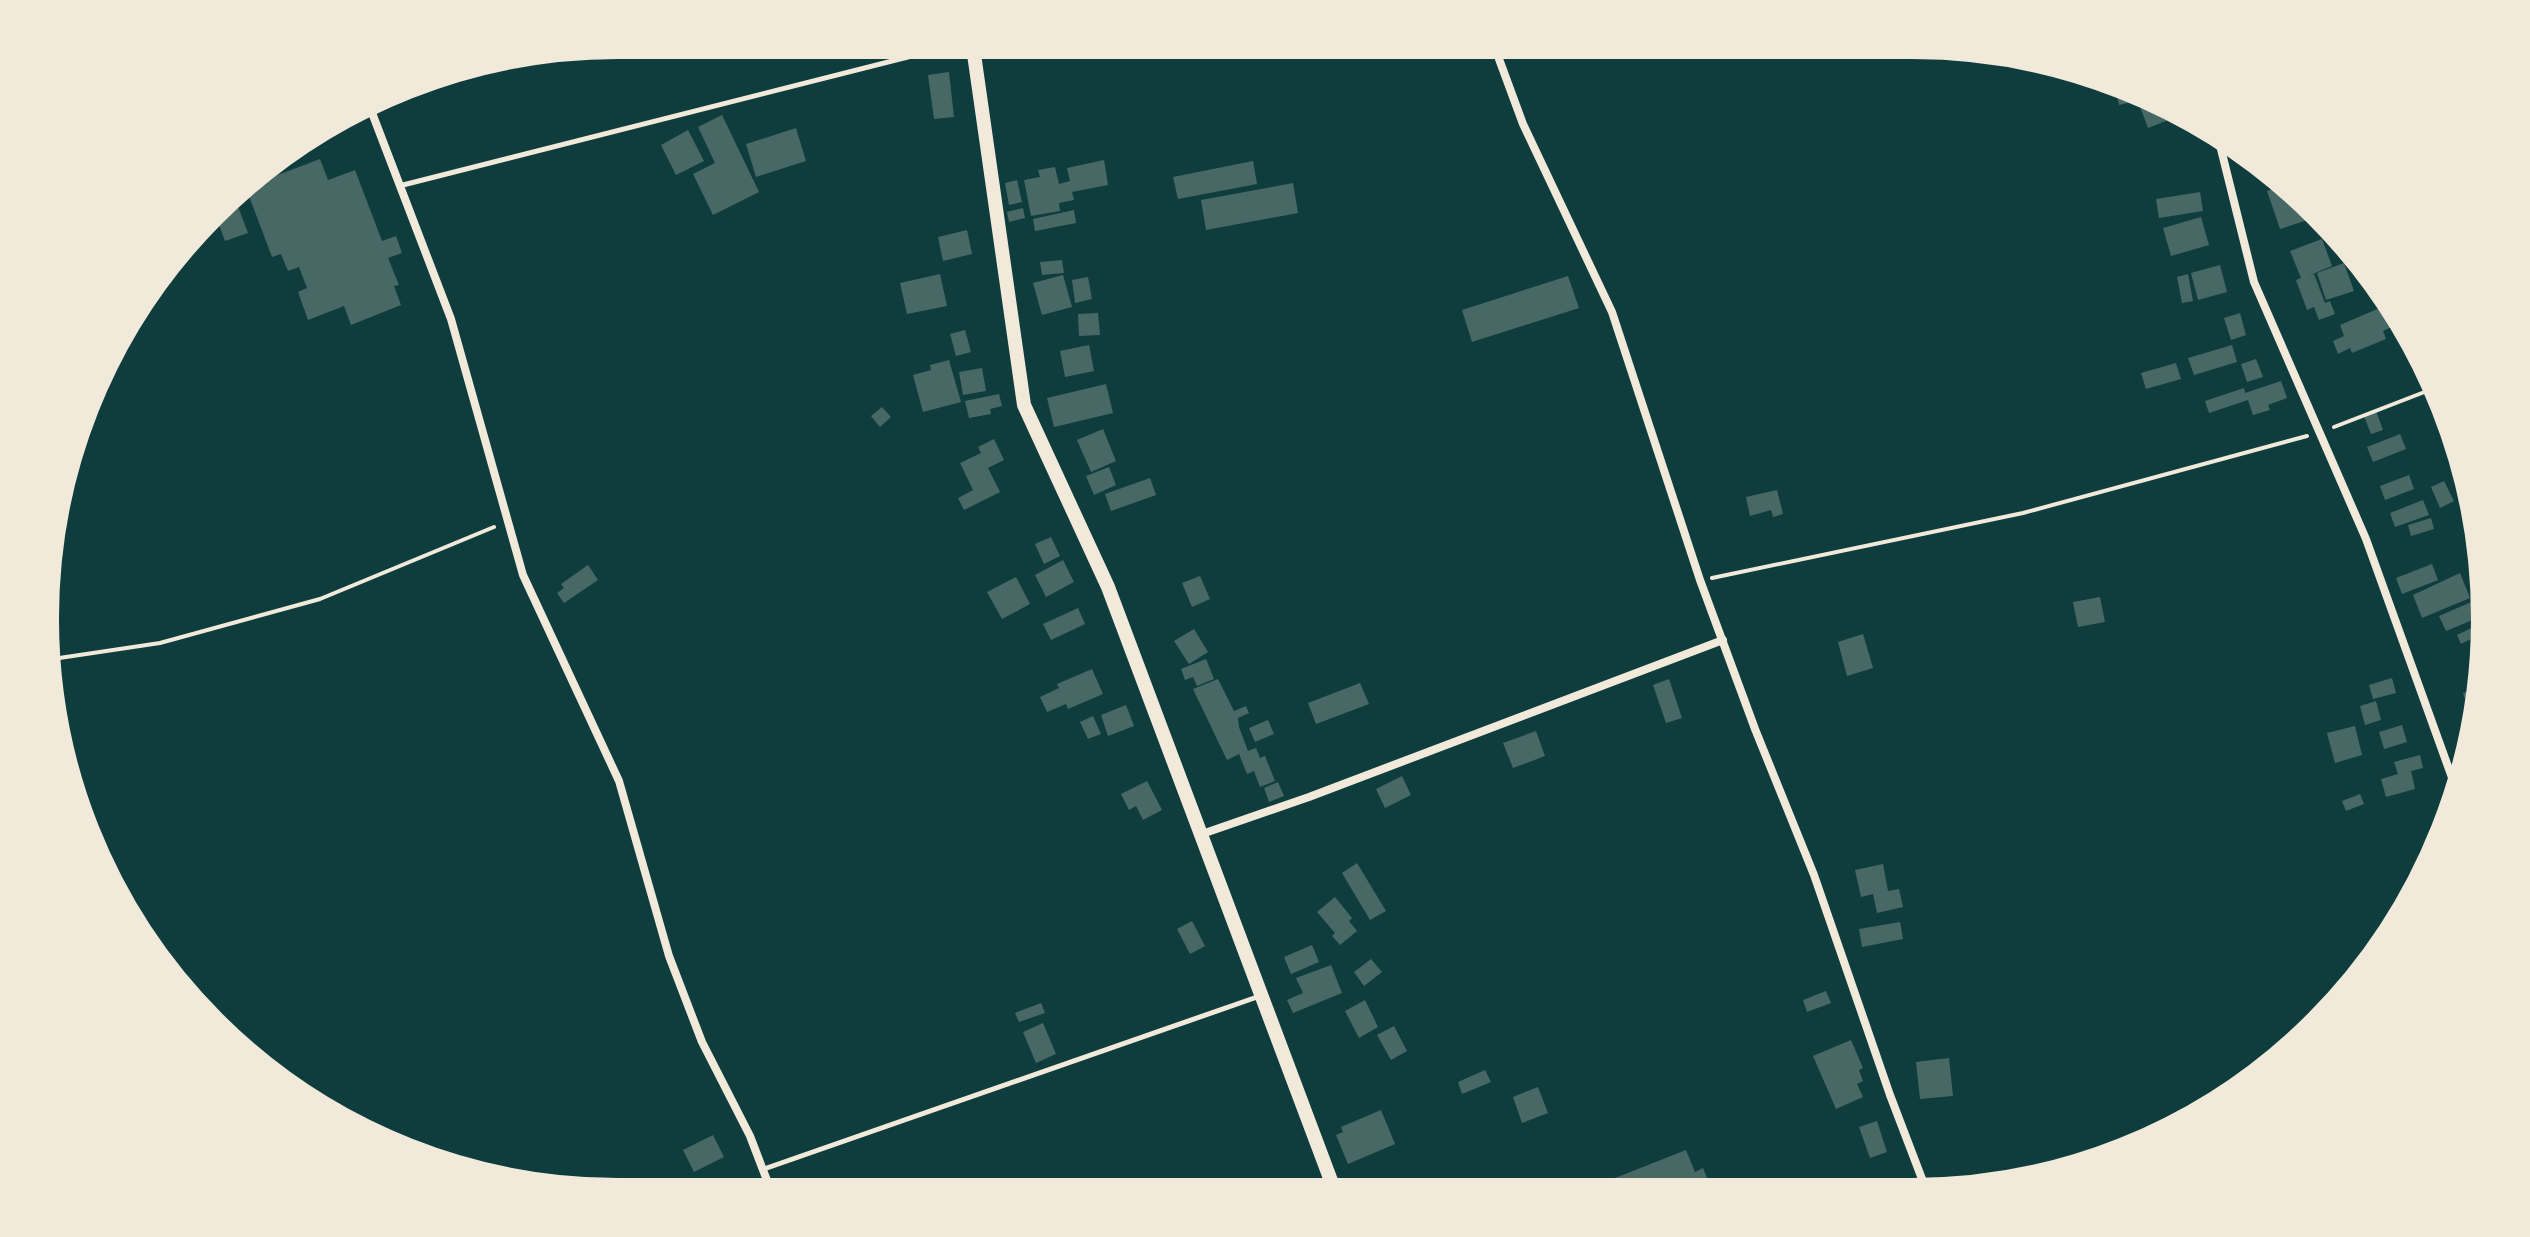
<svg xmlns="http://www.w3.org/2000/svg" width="2530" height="1237" font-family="Spectral,serif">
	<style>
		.building { fill: #486865 }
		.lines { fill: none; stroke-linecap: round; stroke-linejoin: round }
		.path { stroke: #f1e9da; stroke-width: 4 }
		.service { stroke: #f1e9da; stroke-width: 5 }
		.minor { stroke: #f1e9da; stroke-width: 8 }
		.tertiary { stroke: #f1e9da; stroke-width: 14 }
		.rim { fill: none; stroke: #f1e9da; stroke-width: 10 }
	</style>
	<rect width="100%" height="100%" fill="#0f3d3e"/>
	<g class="building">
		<path d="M 638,40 L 678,40 L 679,41 L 641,51 Z"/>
		<path d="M 703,40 L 740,40 L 740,41 L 705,50 Z"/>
		<path d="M 949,72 L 954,117 L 934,119 L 928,75 Z"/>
		<path d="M 2112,78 L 2138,87 L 2132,88 L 2136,101 L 2119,105 Z"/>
		<path d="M 2157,97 L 2165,101 L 2171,119 L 2148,128 L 2139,104 Z"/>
		<path d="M 722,115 L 759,192 L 713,215 L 693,174 L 715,163 L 698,127 Z"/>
		<path d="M 796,128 L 806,161 L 756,177 L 746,144 Z"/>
		<path d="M 688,130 L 704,161 L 676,175 L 661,145 Z"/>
		<path d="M 320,159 L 328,180 L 355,170 L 382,241 L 396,236 L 402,253 L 388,258 L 399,285 L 394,286 L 401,305 L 351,325 L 344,306 L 308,320 L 298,292 L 307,288 L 299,267 L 288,271 L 281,254 L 272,257 L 249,196 L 257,192 L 254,184 Z"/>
		<path d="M 1104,160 L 1108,185 L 1072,192 L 1074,200 L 1059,203 L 1060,211 L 1031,216 L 1024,180 L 1040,177 L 1038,170 L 1055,167 L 1059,184 L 1070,181 L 1067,168 Z"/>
		<path d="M 1253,161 L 1257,184 L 1178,199 L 1173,177 Z"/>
		<path d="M 2262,161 L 2264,163 L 2284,180 L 2266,186 L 2258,162 Z"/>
		<path d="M 1017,180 L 1022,202 L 1009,205 L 1005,183 Z"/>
		<path d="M 1293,183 L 1298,213 L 1206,230 L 1201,200 Z"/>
		<path d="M 2289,183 L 2298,191 L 2308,220 L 2280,229 L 2267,191 Z"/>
		<path d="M 2200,192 L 2203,211 L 2159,218 L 2156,199 Z"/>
		<path d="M 227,201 L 229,207 L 237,204 L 248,233 L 225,241 L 215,214 Z"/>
		<path d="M 1023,208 L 1025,218 L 1009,222 L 1007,212 Z"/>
		<path d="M 1074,210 L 1076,223 L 1035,231 L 1033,219 Z"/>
		<path d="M 2201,217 L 2209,245 L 2171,256 L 2163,228 Z"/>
		<path d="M 967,230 L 972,254 L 943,261 L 938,237 Z"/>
		<path d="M 2322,239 L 2332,266 L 2308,276 L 2314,274 L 2325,303 L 2330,301 L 2335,314 L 2319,320 L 2314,307 L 2307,310 L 2296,280 L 2301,278 L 2290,251 Z"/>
		<path d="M 2344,240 L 2353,253 L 2342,261 L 2333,248 Z"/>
		<path d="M 1062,260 L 1064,273 L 1042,275 L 1040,262 Z"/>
		<path d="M 2344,263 L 2354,291 L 2326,300 L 2317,273 Z"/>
		<path d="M 2220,265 L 2227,292 L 2198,300 L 2191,273 Z"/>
		<path d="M 940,274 L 947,306 L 907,314 L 900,283 Z"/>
		<path d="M 2188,274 L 2193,301 L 2182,303 L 2177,277 Z"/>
		<path d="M 1063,275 L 1072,307 L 1042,315 L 1033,283 Z"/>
		<path d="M 1568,276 L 1579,308 L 1472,342 L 1462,310 Z"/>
		<path d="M 1088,277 L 1092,299 L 1075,303 L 1072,280 Z"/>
		<path d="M 2389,304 L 2398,324 L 2383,331 L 2386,339 L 2352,353 L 2350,348 L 2338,354 L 2333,341 L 2344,336 L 2340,325 Z"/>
		<path d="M 1098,313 L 1100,335 L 1079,336 L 1078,314 Z"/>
		<path d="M 2240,313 L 2246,335 L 2231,340 L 2224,318 Z"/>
		<path d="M 965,330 L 971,352 L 956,356 L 950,334 Z"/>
		<path d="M 1089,345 L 1094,371 L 1065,377 L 1060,351 Z"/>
		<path d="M 2232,345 L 2237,362 L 2194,375 L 2188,358 Z"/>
		<path d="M 2256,359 L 2263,377 L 2247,382 L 2241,364 Z"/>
		<path d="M 949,360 L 961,402 L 923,412 L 913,375 L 931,370 L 930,365 Z"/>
		<path d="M 2176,363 L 2181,379 L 2146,389 L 2141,373 Z"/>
		<path d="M 982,368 L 986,391 L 963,395 L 959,372 Z"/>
		<path d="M 2281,381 L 2287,398 L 2268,405 L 2270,410 L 2253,415 L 2248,400 L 2209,413 L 2205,401 L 2244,388 L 2245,393 Z"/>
		<path d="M 1106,384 L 1113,413 L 1054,427 L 1047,398 Z"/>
		<path d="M 999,394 L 1002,406 L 990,409 L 991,414 L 969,418 L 965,401 Z"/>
		<path d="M 882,407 L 891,417 L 880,427 L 871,416 Z"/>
		<path d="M 2376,411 L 2383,430 L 2371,434 L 2364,416 Z"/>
		<path d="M 1103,429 L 1116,461 L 1091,472 L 1077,440 Z"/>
		<path d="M 2400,434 L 2406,449 L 2373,462 L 2367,447 Z"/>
		<path d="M 994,439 L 1004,460 L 988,468 L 1000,492 L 964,510 L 958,498 L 973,490 L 960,463 L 981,453 L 978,447 Z"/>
		<path d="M 1109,467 L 1116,485 L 1094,495 L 1086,476 Z"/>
		<path d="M 2409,475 L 2414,489 L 2385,500 L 2380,486 Z"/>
		<path d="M 1150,478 L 1156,495 L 1111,511 L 1105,494 Z"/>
		<path d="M 2444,481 L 2454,501 L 2440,508 L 2431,487 Z"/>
		<path d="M 1777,490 L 1783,514 L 1773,517 L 1771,510 L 1750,516 L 1746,497 Z"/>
		<path d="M 2423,500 L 2429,515 L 2395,527 L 2390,513 Z"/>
		<path d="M 2431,518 L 2434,529 L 2411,536 L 2408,525 Z"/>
		<path d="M 1051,537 L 1060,556 L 1044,564 L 1035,544 Z"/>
		<path d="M 1063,560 L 1074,582 L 1046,597 L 1035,575 Z"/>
		<path d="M 2432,564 L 2438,580 L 2402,594 L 2396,578 Z"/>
		<path d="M 588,565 L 598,580 L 564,603 L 557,593 L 564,588 L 561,584 Z"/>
		<path d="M 2460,573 L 2470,598 L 2422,618 L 2413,595 Z"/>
		<path d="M 1200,576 L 1210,599 L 1192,607 L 1182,583 Z"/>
		<path d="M 1016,577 L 1030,604 L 1002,619 L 987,592 Z"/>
		<path d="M 2100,597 L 2105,622 L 2078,627 L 2073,602 Z"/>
		<path d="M 2478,599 L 2485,615 L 2446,631 L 2439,616 Z"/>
		<path d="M 1078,608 L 1085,624 L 1051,640 L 1043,624 Z"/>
		<path d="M 2490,619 L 2489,630 L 2461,644 L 2457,635 Z"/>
		<path d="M 1194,629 L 1208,652 L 1189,664 L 1174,641 Z"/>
		<path d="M 1863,634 L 1873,668 L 1847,676 L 1838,642 Z"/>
		<path d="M 2488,636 L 2487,650 L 2477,655 L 2472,644 Z"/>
		<path d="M 1206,659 L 1214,679 L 1197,686 L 1193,677 L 1185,680 L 1181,669 Z"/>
		<path d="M 1092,669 L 1103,694 L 1068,709 L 1066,704 L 1047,712 L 1040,697 L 1059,688 L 1057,684 Z"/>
		<path d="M 2392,678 L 2396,693 L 2373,699 L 2369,685 Z"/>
		<path d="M 1218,679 L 1234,711 L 1246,706 L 1249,713 L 1238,718 L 1239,727 L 1248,751 L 1256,748 L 1260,758 L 1265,756 L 1275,781 L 1260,787 L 1254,771 L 1247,774 L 1239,754 L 1227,760 L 1193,689 Z"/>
		<path d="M 1669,679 L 1682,718 L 1666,723 L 1653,685 Z"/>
		<path d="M 1360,683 L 1369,704 L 1316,724 L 1308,703 Z"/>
		<path d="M 2483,686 L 2480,717 L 2472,720 L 2463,693 Z"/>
		<path d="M 2376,701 L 2381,720 L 2365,725 L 2360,706 Z"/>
		<path d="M 1126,705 L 1134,726 L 1108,736 L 1101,715 Z"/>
		<path d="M 1093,716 L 1101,734 L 1088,739 L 1080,722 Z"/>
		<path d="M 1268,720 L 1274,734 L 1255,742 L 1249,728 Z"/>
		<path d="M 2402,725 L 2407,742 L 2384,749 L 2379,732 Z"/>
		<path d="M 2355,726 L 2362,755 L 2335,763 L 2327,733 Z"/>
		<path d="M 1536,731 L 1545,756 L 1513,768 L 1503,743 Z"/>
		<path d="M 2420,755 L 2423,768 L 2411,771 L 2415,789 L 2386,797 L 2381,779 L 2398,774 L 2394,762 Z"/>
		<path d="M 1402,776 L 1411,795 L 1385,808 L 1376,789 Z"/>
		<path d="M 1147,781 L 1162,810 L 1143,820 L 1136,806 L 1129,810 L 1121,794 Z"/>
		<path d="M 1278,782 L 1284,796 L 1269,802 L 1264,788 Z"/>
		<path d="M 2360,794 L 2364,804 L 2346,811 L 2342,801 Z"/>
		<path d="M 1357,863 L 1386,911 L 1370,920 L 1342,873 Z"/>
		<path d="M 1883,864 L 1888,891 L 1899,889 L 1903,907 L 1877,913 L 1873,894 L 1861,897 L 1855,870 Z"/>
		<path d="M 1335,897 L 1352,918 L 1349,921 L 1357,931 L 1340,945 L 1332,936 L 1335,933 L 1317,912 Z"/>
		<path d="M 1192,921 L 1205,946 L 1190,954 L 1177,929 Z"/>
		<path d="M 1900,922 L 1903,939 L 1862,947 L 1859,929 Z"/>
		<path d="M 1312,945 L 1319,962 L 1291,974 L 1284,957 Z"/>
		<path d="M 1371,959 L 1382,972 L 1364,986 L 1354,972 Z"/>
		<path d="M 1331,965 L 1342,993 L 1293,1013 L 1287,1000 L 1303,993 L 1296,978 Z"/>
		<path d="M 1826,991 L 1831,1003 L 1807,1012 L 1803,1000 Z"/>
		<path d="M 1365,1000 L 1378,1027 L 1359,1038 L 1345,1011 Z"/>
		<path d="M 1041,1003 L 1045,1013 L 1019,1022 L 1015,1013 Z"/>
		<path d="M 1043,1023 L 1056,1054 L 1036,1063 L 1023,1032 Z"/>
		<path d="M 1394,1026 L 1407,1051 L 1391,1060 L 1377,1035 Z"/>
		<path d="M 1851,1040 L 1863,1068 L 1859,1070 L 1863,1081 L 1857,1084 L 1863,1097 L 1836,1109 L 1813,1056 Z"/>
		<path d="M 1949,1058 L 1953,1096 L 1920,1099 L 1916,1062 Z"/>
		<path d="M 1485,1070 L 1491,1082 L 1462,1094 L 1458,1082 Z"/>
		<path d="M 1538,1087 L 1548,1113 L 1522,1123 L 1513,1097 Z"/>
		<path d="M 1381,1110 L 1395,1144 L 1348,1164 L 1336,1135 L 1343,1132 L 1341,1127 Z"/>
		<path d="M 1877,1121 L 1887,1152 L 1870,1158 L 1859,1127 Z"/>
		<path d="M 713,1135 L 724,1157 L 694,1172 L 683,1150 Z"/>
		<path d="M 1686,1150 L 1695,1172 L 1703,1168 L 1713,1193 L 1684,1193 L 1678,1178 L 1641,1193 L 1577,1193 Z"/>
	</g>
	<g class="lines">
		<g class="path">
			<path d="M 2334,427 L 2440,386"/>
			<path d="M 1712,578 L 2023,513 L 2307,436"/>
			<path d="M 46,660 L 160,643 L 320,599 L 494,527"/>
		</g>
		<g class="service">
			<path d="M 399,186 L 971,41"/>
			<path d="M 764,1169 L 1260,996"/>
		</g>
		<g class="minor">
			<path d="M 1492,40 L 1523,124 L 1612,312 L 1700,580 L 1755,729 L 1814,875 L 1890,1095 L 1927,1192"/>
			<path d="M 369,105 L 451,319 L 523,575 L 619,781 L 669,956 L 702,1042 L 750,1136 L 773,1196"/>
			<path d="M 2216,129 L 2254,282 L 2366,539 L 2459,797"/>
			<path d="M 1202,834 L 1309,797 L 1723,640"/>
		</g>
		<path class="tertiary" d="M 972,40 L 1024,405 L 1108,587 L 1336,1194"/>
	</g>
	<path d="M0 0H2530V1237H0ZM618 54H1912A564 564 0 0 1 2476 618V619A564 564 0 0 1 1912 1183H618A564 564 0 0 1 54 619V618A564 564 0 0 1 618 54Z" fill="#f1e9da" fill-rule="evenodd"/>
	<path class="rim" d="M618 54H1912A564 564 0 0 1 2476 618V619A564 564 0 0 1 1912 1183H618A564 564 0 0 1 54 619V618A564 564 0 0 1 618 54Z"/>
</svg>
